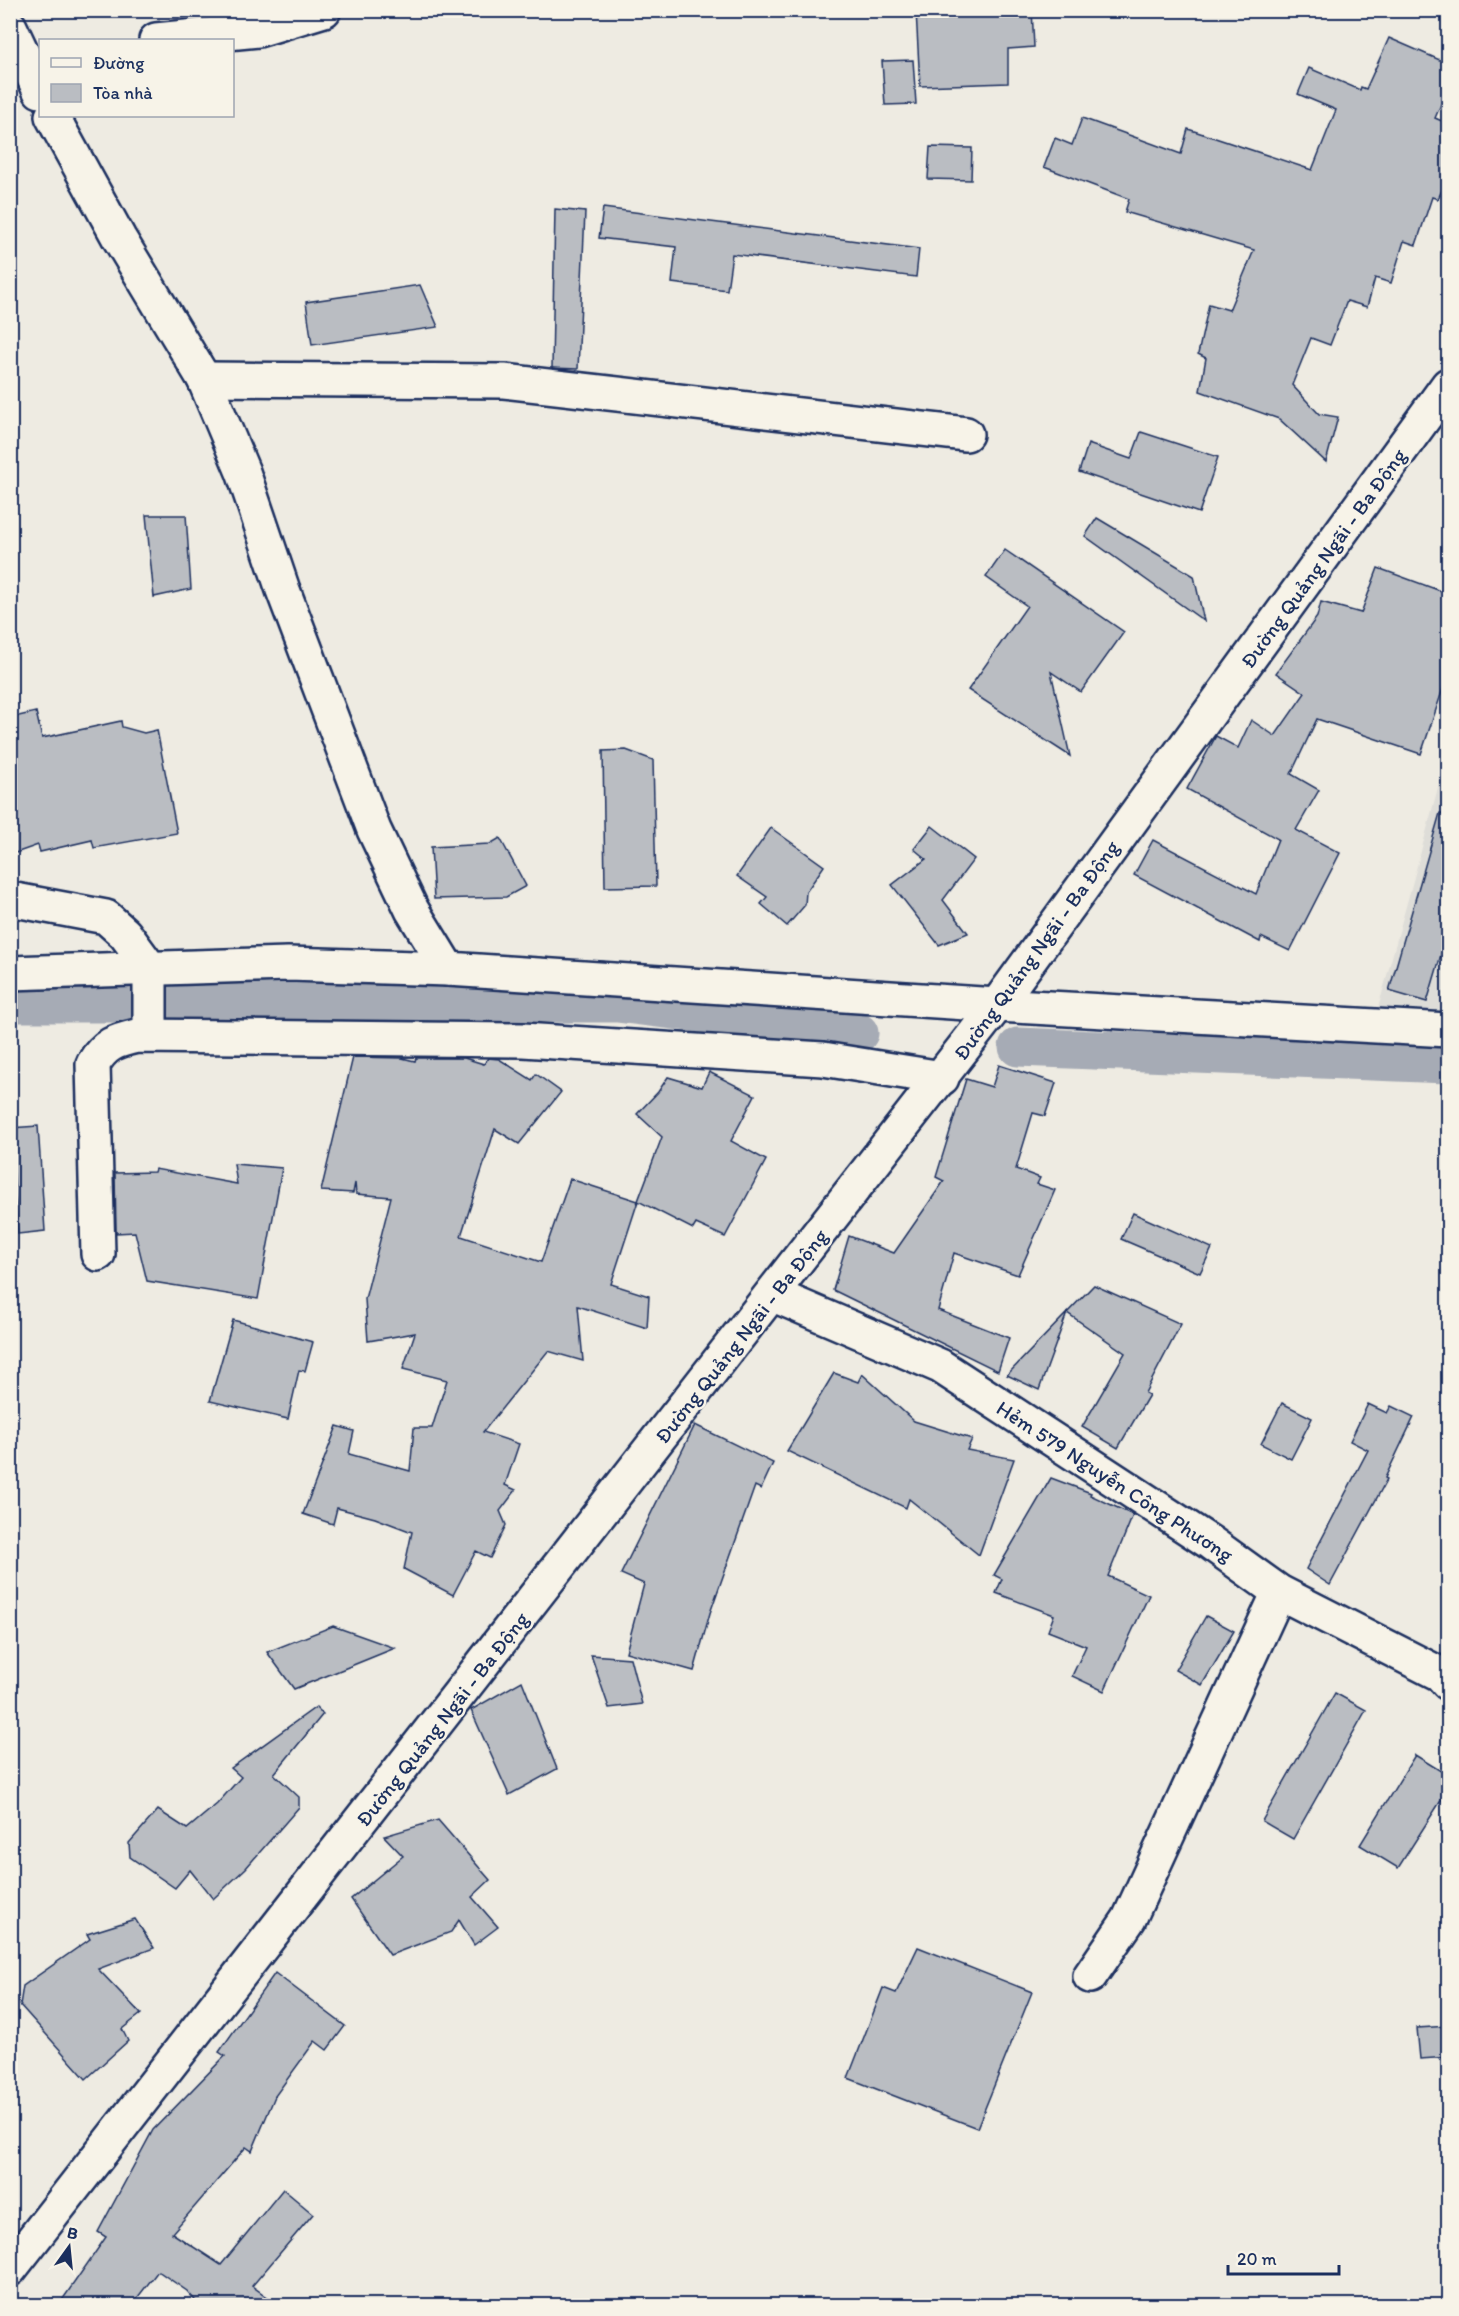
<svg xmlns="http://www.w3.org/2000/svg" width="1459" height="2316" font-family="Itim,sans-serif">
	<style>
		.built { fill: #deddd8 }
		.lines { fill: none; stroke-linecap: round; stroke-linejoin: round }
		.canal { stroke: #a6abb5; stroke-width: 39 }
		.building { fill: #babdc2; stroke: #1b2f5e; stroke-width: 1.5 }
		.street-casing { stroke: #1b2f5e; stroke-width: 38 }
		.secondary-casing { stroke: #1b2f5e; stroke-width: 38 }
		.street { stroke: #f7f3e8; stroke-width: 33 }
		.secondary { stroke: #f7f3e8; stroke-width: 33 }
		.labels { text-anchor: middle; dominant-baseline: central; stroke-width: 5; stroke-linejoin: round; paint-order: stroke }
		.street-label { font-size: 21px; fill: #1b2f5e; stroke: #f7f3e8 }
	</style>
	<rect width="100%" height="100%" fill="#eeebe2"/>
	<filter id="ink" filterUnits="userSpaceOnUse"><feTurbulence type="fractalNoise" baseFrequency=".0167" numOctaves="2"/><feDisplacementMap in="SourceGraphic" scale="12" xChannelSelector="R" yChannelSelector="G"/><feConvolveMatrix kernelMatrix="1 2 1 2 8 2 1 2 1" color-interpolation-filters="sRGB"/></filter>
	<g filter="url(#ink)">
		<path class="built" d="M 1448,750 L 1448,1014 L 1377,1012 L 1419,859 Z"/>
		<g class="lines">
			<g class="canal">
				<path d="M 10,1003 L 617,1003 L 859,1033"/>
				<path d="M 1018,1047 L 1448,1064"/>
			</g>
		</g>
		<g class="building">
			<path d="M 916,10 L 1032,10 L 1034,47 L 1008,49 L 1008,83 L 920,86 Z"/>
			<path d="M 1389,38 L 1449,64 L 1449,86 L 1435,118 L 1449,124 L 1449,174 L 1438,199 L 1432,197 L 1416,245 L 1404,241 L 1391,283 L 1375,278 L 1367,307 L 1347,301 L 1330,345 L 1311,338 L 1292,385 L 1319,414 L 1338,417 L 1326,462 L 1279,419 L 1200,391 L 1206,358 L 1198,354 L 1209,304 L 1229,310 L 1254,250 L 1125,212 L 1129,199 L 1044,167 L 1055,138 L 1072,145 L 1082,118 L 1181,154 L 1188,129 L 1312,170 L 1336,110 L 1298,94 L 1309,68 L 1360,90 L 1361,87 L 1366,89 Z"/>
			<path d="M 913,60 L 916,104 L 885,105 L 882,61 Z"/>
			<path d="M 930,147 L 972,148 L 971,180 L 928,179 Z"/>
			<path d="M 603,208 L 919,249 L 916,277 L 732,254 L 727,290 L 672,283 L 676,247 L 599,238 Z"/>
			<path d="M 555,209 L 585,212 L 578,369 L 552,368 Z"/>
			<path d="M 420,285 L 438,327 L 312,345 L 306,302 Z"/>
			<path d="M 1141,432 L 1218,457 L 1199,513 L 1079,472 L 1088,444 L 1131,459 Z"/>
			<path d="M 146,515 L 186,515 L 191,589 L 154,597 Z"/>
			<path d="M 1097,518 L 1194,576 L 1204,621 L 1085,536 Z"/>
			<path d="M 1005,550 L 1124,632 L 1081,692 L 1051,672 L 1070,756 L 968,690 L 1027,606 L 986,577 Z"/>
			<path d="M 1378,568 L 1449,594 L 1449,671 L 1421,754 L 1317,719 L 1291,774 L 1319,790 L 1296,830 L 1340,853 L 1290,951 L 1261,937 L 1260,942 L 1134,875 L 1153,840 L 1256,894 L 1278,839 L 1187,789 L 1216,736 L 1238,748 L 1251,720 L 1275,736 L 1305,693 L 1276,673 L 1317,617 L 1321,602 L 1361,613 Z"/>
			<path d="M 36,712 L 42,738 L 121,721 L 122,727 L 144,733 L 157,730 L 177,833 L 94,848 L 92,840 L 40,852 L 38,845 L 10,855 L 10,718 Z"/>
			<path d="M 626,750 L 653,760 L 656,886 L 605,887 L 603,751 Z"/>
			<path d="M 1440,813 L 1449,814 L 1449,928 L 1427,1002 L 1389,991 Z"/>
			<path d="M 932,826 L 974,859 L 943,900 L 968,933 L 939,945 L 892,885 L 926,859 L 914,849 Z"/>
			<path d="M 771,828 L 824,866 L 806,892 L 805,905 L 787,926 L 761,904 L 767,897 L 737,876 Z"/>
			<path d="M 500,838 L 526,886 L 506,897 L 434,899 L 431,847 L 490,844 Z"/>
			<path d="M 353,1057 L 402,1058 L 415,1061 L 416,1058 L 464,1058 L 484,1064 L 488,1058 L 499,1059 L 532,1080 L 536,1074 L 561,1092 L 519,1144 L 495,1129 L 461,1236 L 541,1262 L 570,1179 L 638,1201 L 611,1284 L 649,1296 L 647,1328 L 578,1306 L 583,1361 L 548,1351 L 483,1432 L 519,1444 L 505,1485 L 516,1490 L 500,1511 L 506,1525 L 490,1558 L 476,1551 L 453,1595 L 404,1569 L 412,1532 L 375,1518 L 337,1508 L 333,1524 L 303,1514 L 337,1426 L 354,1431 L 349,1454 L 410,1471 L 414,1428 L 432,1428 L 447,1380 L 403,1369 L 415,1333 L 368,1341 L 365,1299 L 391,1197 L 356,1194 L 355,1183 L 353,1193 L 321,1191 Z"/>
			<path d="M 999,1065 L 1056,1083 L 1045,1116 L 1033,1113 L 1016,1169 L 1040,1178 L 1037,1184 L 1055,1190 L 1018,1275 L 954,1253 L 938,1310 L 1009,1338 L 998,1371 L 833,1290 L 849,1236 L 894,1253 L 944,1181 L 936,1177 L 966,1079 L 992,1087 Z"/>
			<path d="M 709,1072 L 755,1095 L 731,1141 L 766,1160 L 725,1237 L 696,1224 L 693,1229 L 638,1201 L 662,1137 L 637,1114 L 658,1092 L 668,1077 L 702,1087 Z"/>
			<path d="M 38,1126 L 45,1231 L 18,1234 L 10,1128 Z"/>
			<path d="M 234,1164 L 282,1168 L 258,1299 L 147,1281 L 135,1232 L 116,1233 L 115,1173 L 154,1172 L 155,1169 L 237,1184 Z"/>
			<path d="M 1133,1213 L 1212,1248 L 1200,1273 L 1121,1239 Z"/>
			<path d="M 1094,1285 L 1181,1324 L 1145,1393 L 1149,1395 L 1118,1448 L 1082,1427 L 1125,1353 L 1067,1313 L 1039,1390 L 1007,1375 Z"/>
			<path d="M 233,1320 L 313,1342 L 305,1371 L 299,1370 L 288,1419 L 210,1401 Z"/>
			<path d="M 834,1373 L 858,1382 L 862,1374 L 914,1421 L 972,1439 L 967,1450 L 1014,1459 L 979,1555 L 909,1499 L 906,1508 L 787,1451 Z"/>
			<path d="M 1282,1403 L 1312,1418 L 1291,1459 L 1261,1444 Z"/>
			<path d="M 1368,1404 L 1387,1413 L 1391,1406 L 1414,1417 L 1385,1478 L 1387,1479 L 1330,1585 L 1306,1569 L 1368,1450 L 1350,1441 Z"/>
			<path d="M 695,1425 L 773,1463 L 761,1489 L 755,1486 L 710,1613 L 694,1671 L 626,1652 L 644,1584 L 621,1574 Z"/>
			<path d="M 1051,1478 L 1091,1493 L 1090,1495 L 1133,1515 L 1108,1576 L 1149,1595 L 1104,1691 L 1072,1676 L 1086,1646 L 1048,1631 L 1054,1615 L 996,1593 L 1002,1579 L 994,1575 Z"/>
			<path d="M 1206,1616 L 1234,1631 L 1202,1685 L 1175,1670 Z"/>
			<path d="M 333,1626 L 395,1648 L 294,1689 L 267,1652 Z"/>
			<path d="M 591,1655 L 630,1658 L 642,1704 L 609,1708 Z"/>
			<path d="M 522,1681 L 557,1769 L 509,1795 L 471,1710 Z"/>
			<path d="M 1335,1693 L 1366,1710 L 1293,1839 L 1262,1821 Z"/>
			<path d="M 316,1707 L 323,1714 L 274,1774 L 299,1797 L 299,1807 L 246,1868 L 213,1899 L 190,1870 L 175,1888 L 130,1857 L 129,1843 L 158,1810 L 187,1829 L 217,1804 L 241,1777 L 231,1768 Z"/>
			<path d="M 1415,1755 L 1449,1776 L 1449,1788 L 1398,1868 L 1360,1845 Z"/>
			<path d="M 438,1820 L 490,1880 L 472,1897 L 498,1927 L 474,1945 L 459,1920 L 451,1932 L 390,1955 L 351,1899 L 403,1856 L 384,1836 Z"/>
			<path d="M 135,1919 L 154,1948 L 98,1969 L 141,2014 L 122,2029 L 128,2041 L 86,2079 L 20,2005 L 23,1986 L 90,1939 L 87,1934 Z"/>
			<path d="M 918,1947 L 1032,1992 L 977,2128 L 848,2078 L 883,1988 L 896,1993 Z"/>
			<path d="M 275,1973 L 345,2026 L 327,2050 L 315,2041 L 275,2096 L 252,2151 L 246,2147 L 172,2233 L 221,2265 L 283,2189 L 313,2214 L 252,2286 L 280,2306 L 200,2306 L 187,2291 L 158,2271 L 131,2306 L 58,2306 L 106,2237 L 98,2232 L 153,2130 L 225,2056 L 219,2052 Z"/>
			<path d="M 1449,2026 L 1449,2057 L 1420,2059 L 1417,2028 Z"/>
		</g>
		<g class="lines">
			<defs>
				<g id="street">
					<path d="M 10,27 L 40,91"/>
					<path d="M 156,40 L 258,30 L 324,10"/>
					<path d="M 52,116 L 119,238 L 204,379 L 243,472 L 283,590 L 374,830 L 412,910 L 448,969"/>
					<path d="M 204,379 L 504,381 L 966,434"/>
					<path d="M 10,899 L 106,917 L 125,934 L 150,968 L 150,1035"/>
					<path d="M 10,973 L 288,964 L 448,969 L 997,1005 L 1448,1030"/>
					<path d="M 98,1254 L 93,1064 C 105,1044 115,1041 137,1036 L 523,1040 L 823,1059 L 942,1078"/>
					<path d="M 1090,1976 L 1129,1919 L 1279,1592"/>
				</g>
				<g id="secondary">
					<path d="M 774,1295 L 940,1366 L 1211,1543 L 1279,1592 L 1440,1674 L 1448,1683"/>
					<path d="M 10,2269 L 997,1005 L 1448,385"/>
				</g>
			</defs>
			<use href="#street" class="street-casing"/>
			<use href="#secondary" class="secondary-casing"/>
			<use href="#street" class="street"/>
			<use href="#secondary" class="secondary"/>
		</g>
	</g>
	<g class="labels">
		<g class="street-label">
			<text transform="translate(1323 558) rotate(-54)">Đường Quảng Ngãi - Ba Động</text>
			<text transform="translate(1036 950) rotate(-54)">Đường Quảng Ngãi - Ba Động</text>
			<text transform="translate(741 1336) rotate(-52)">Đường Quảng Ngãi - Ba Động</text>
			<text transform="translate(1115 1481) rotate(33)">Hẻm 579 Nguyễn Công Phương</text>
			<text transform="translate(442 1719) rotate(-52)">Đường Quảng Ngãi - Ba Động</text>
		</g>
	</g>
	<rect width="1459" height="2316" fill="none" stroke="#f7f3e8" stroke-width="36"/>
	<rect x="18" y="18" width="1423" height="2280" fill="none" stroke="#1b2f5e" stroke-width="2" filter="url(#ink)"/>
	<rect x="39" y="39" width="195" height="78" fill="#f7f3e8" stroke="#9fa5b1" stroke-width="1.5"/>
	<rect x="51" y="58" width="30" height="9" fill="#f7f3e8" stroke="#9fa5b1" stroke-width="1.5"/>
	<text x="93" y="69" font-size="18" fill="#1b2f5e">Đường</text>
	<rect x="51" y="84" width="30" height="18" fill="#babdc2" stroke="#9fa5b1" stroke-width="1.5"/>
	<text x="93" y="99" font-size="18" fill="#1b2f5e">Tòa nhà</text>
	<g transform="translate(69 2247) rotate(15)" stroke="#f7f3e8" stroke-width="4.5" paint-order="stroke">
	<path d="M0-4.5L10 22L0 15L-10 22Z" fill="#1b2f5e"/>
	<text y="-9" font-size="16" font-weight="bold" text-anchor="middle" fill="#1b2f5e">B</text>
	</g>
	<path d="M1228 2265v9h111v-9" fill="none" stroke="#1b2f5e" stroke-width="3"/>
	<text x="1237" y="2265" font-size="18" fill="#1b2f5e" stroke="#f7f3e8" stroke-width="4.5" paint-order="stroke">20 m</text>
</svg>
